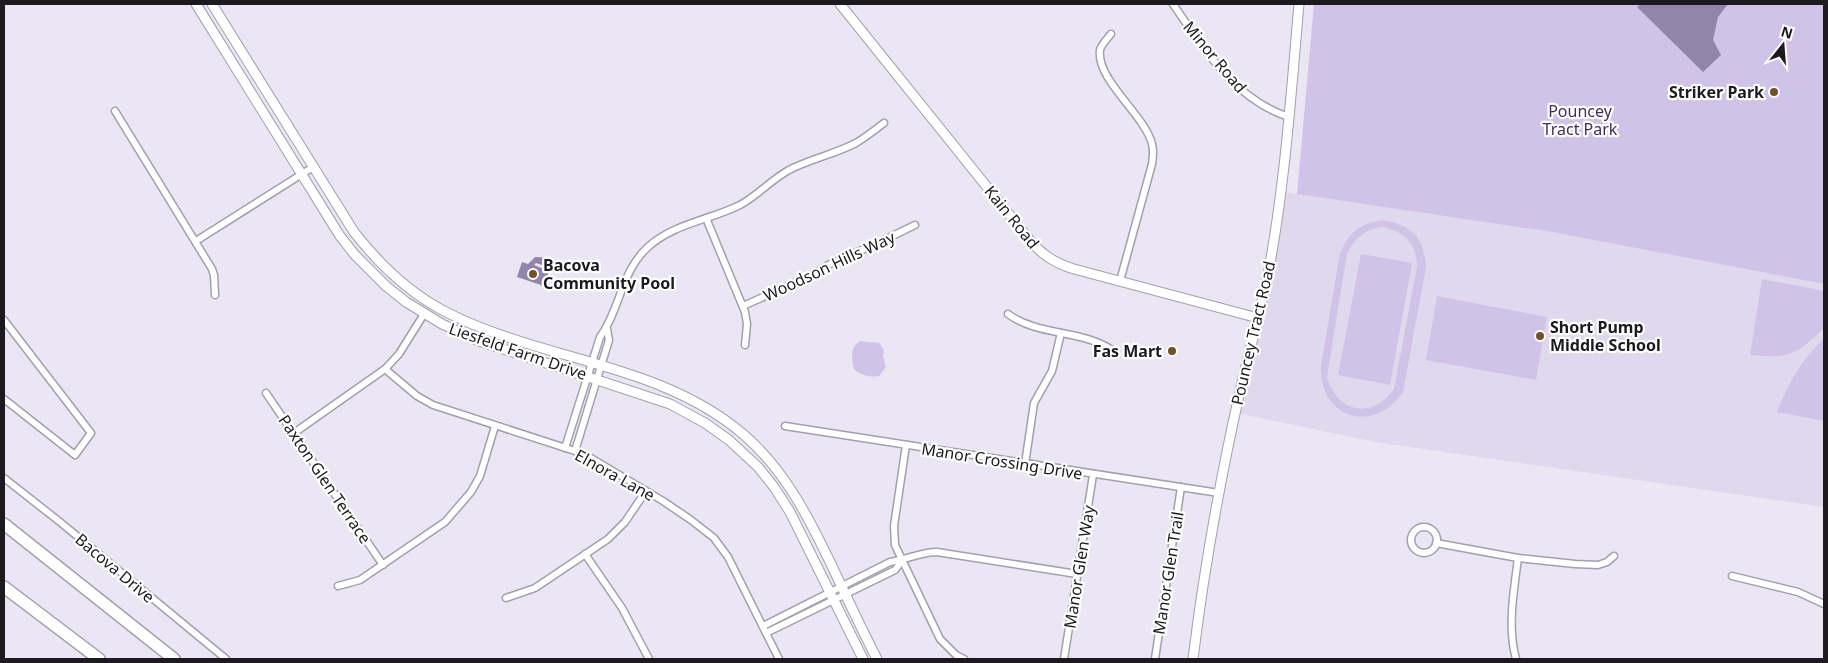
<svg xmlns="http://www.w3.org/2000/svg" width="1828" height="663" font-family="'Noto Sans',sans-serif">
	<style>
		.built { fill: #e0d8ed }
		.green { fill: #d1c3e8; fill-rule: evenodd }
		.water { fill: #9284aa }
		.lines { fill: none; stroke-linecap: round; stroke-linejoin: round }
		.street-casing { stroke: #a49fac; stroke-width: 9 }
		.secondary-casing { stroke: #a49fac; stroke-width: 11 }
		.highway-casing { stroke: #a49fac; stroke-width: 14 }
		.street { stroke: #fff; stroke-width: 6 }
		.secondary { stroke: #fff; stroke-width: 9 }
		.highway { stroke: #fff; stroke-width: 11 }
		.poi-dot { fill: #715127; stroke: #fff; stroke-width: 2 }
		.labels { text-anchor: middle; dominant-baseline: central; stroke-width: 4.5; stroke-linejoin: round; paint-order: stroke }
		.street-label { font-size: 16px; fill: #1c1a1f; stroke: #fff }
		.poi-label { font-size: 16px; font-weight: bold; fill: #1c1a1f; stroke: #fff; text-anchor: end }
		.park-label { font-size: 16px; fill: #432c5f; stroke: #fff }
	</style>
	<rect width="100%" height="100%" fill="#ebe6f4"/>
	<path class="built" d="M 1284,192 L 1552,232 L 1824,284 L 1824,507 L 1375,442 L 1236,413 Z"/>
	<g class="green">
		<path d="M 1314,4 L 1824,4 L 1824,284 L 1552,232 L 1297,194 Z"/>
		<path d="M 1383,220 C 1412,225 1424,238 1426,267 L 1403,392 C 1373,436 1318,418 1321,365 L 1340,253 C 1350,231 1359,224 1383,220 ZM 1382,227 C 1406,232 1416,243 1417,267 L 1394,389 C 1373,420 1337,413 1327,377 L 1347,254 C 1355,238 1364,230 1382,227 Z"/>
		<path d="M 1361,254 L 1412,263 L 1390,385 L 1338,375 Z"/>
		<path d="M 1762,279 L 1824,291 L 1824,328 C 1797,355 1788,359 1750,355 Z"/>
		<path d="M 1437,296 L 1547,317 L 1536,380 L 1426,360 Z"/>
		<path d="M 1824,339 L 1824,421 L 1777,412 C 1788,384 1801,359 1824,339 Z"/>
		<path d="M 860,341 L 879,343 L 884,350 L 883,356 L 886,367 L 879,376 C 871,378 860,375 854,369 C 852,357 849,348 860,341 Z"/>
	</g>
	<g class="water">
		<path d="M 1641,4 L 1728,4 L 1718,17 L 1713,40 L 1721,55 L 1703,72 L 1637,7 Z"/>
		<path d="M 535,257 L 552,258 L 551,268 L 536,263 L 534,265 L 549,271 L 544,288 L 541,285 L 517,277 L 522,262 L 528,264 Z"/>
	</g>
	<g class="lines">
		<defs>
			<g id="street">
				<path d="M 1173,4 C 1203,48 1235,100 1289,117"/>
				<path d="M 1111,34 C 1107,39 1101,45 1100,50 C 1096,80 1145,115 1152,144 C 1154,151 1153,157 1152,164 L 1120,281"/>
				<path d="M 115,111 L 212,269 L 214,275 L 215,295"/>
				<path d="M 706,218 L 745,312 L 747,324 L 745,345"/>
				<path d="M 196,241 L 313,167"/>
				<path d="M 743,306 L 810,276 L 830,264 L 878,243 L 915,225"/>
				<path d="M 1008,314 C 1039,337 1084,329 1115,352"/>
				<path d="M 4,320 L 91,433 L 75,455 L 4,399"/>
				<path d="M 385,369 L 417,396 L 433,405 L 575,451 L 591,458 L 663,501 L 691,520 L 714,538 L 728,557 L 779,659"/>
				<path d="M 266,393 L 383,565"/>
				<path d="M 785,426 L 1219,493"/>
				<path d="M 294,433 L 385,369 L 399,354 L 424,314"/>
				<path d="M 906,445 L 894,526 L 895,545 L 940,639 L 956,655 L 964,659"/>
				<path d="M 565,448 L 600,337 C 620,310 621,272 647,248 C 672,224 710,220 740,205 C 758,195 771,180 789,170 C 810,159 835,154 856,143 C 866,137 875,130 884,123"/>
				<path d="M 575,451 L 609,340 L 607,329"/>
				<path d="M 1025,464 L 1034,403 L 1052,371 L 1061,333"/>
				<path d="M 4,478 L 60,522 L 226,659"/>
				<circle cx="1424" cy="540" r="13"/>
				<path d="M 1436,543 L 1518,558 L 1575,564 L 1598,565 L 1607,562 L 1614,556"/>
				<path d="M 585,554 L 622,608 L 649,659"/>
				<path d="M 1732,576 L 1798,592 L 1824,604"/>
				<path d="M 338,586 L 360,580 L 445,522 L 471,492 L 480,476 L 495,426"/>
				<path d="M 506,598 L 535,588 L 608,539 L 625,522 L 646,491"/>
				<path d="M 763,626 L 890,562 C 906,560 921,552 937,552 L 1077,574"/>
				<path d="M 766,633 L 895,570 L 902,561"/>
				<path d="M 1064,659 L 1093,475"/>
				<path d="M 1155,659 L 1181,487"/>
				<path d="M 1516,659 C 1507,626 1514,591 1518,558"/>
			</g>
			<g id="secondary">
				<path d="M 196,4 L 340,236 L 355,255 L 386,286 L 406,302 L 442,324 L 479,341 L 670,404 L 705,423 L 729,440 L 758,467 L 774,487 L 790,512 L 863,659"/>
				<path d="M 212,4 L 354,232 C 379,264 408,292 444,311 C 540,361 659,362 743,434 C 784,469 808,516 831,564 C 846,596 861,628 877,659"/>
				<path d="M 840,4 L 1028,238 C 1041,254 1054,263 1074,269 L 1258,318"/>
				<path d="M 1193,659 C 1204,569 1220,480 1240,391 C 1249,352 1260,313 1268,274 C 1285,185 1291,94 1299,4"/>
			</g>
			<g id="highway">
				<path d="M 4,524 L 174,659"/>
				<path d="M 4,587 L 99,659"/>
			</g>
		</defs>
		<use href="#street" class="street-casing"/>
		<use href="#secondary" class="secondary-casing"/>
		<use href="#highway" class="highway-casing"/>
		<use href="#street" class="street"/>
		<use href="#secondary" class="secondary"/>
		<use href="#highway" class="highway"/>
	</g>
	<g class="poi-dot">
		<circle cx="1774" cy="92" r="5"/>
		<circle cx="533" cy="274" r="5"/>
		<circle cx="1540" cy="336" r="5"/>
		<circle cx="1172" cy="351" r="5"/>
	</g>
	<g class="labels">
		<g class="street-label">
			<text transform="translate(1215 57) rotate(50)">Minor Road</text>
			<text transform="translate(1012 217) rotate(51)">Kain Road</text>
			<text transform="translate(829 266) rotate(-25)">Woodson Hills Way</text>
			<text transform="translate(1253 333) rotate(-77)">Pouncey Tract Road</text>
			<text transform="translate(518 351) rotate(19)">Liesfeld Farm Drive</text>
			<text transform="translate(1002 461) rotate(9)">Manor Crossing Drive</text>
			<text transform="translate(615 475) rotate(29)">Elnora Lane</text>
			<text transform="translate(325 479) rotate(56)">Paxton Glen Terrace</text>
			<text transform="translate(1079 567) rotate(-81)">Manor Glen Way</text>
			<text transform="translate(115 568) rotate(40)">Bacova Drive</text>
			<text transform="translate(1168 573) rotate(-81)">Manor Glen Trail</text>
		</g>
		<g class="poi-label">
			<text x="1764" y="92">Striker Park</text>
			<text x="543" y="265" text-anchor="start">Bacova<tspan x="543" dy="18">Community Pool</tspan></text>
			<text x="1550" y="327" text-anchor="start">Short Pump<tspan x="1550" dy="18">Middle School</tspan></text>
			<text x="1162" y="351">Fas Mart</text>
		</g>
		<g class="park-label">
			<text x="1580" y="111">Pouncey<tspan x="1580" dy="18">Tract Park</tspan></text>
		</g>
	</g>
	<rect width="1828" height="663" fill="none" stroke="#1c1a1f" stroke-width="10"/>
	<g transform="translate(1783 45) rotate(17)" stroke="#ffffff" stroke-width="4" paint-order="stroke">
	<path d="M0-4L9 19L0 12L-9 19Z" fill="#1c1a1f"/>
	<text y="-8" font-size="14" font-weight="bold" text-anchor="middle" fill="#1c1a1f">N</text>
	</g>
</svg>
